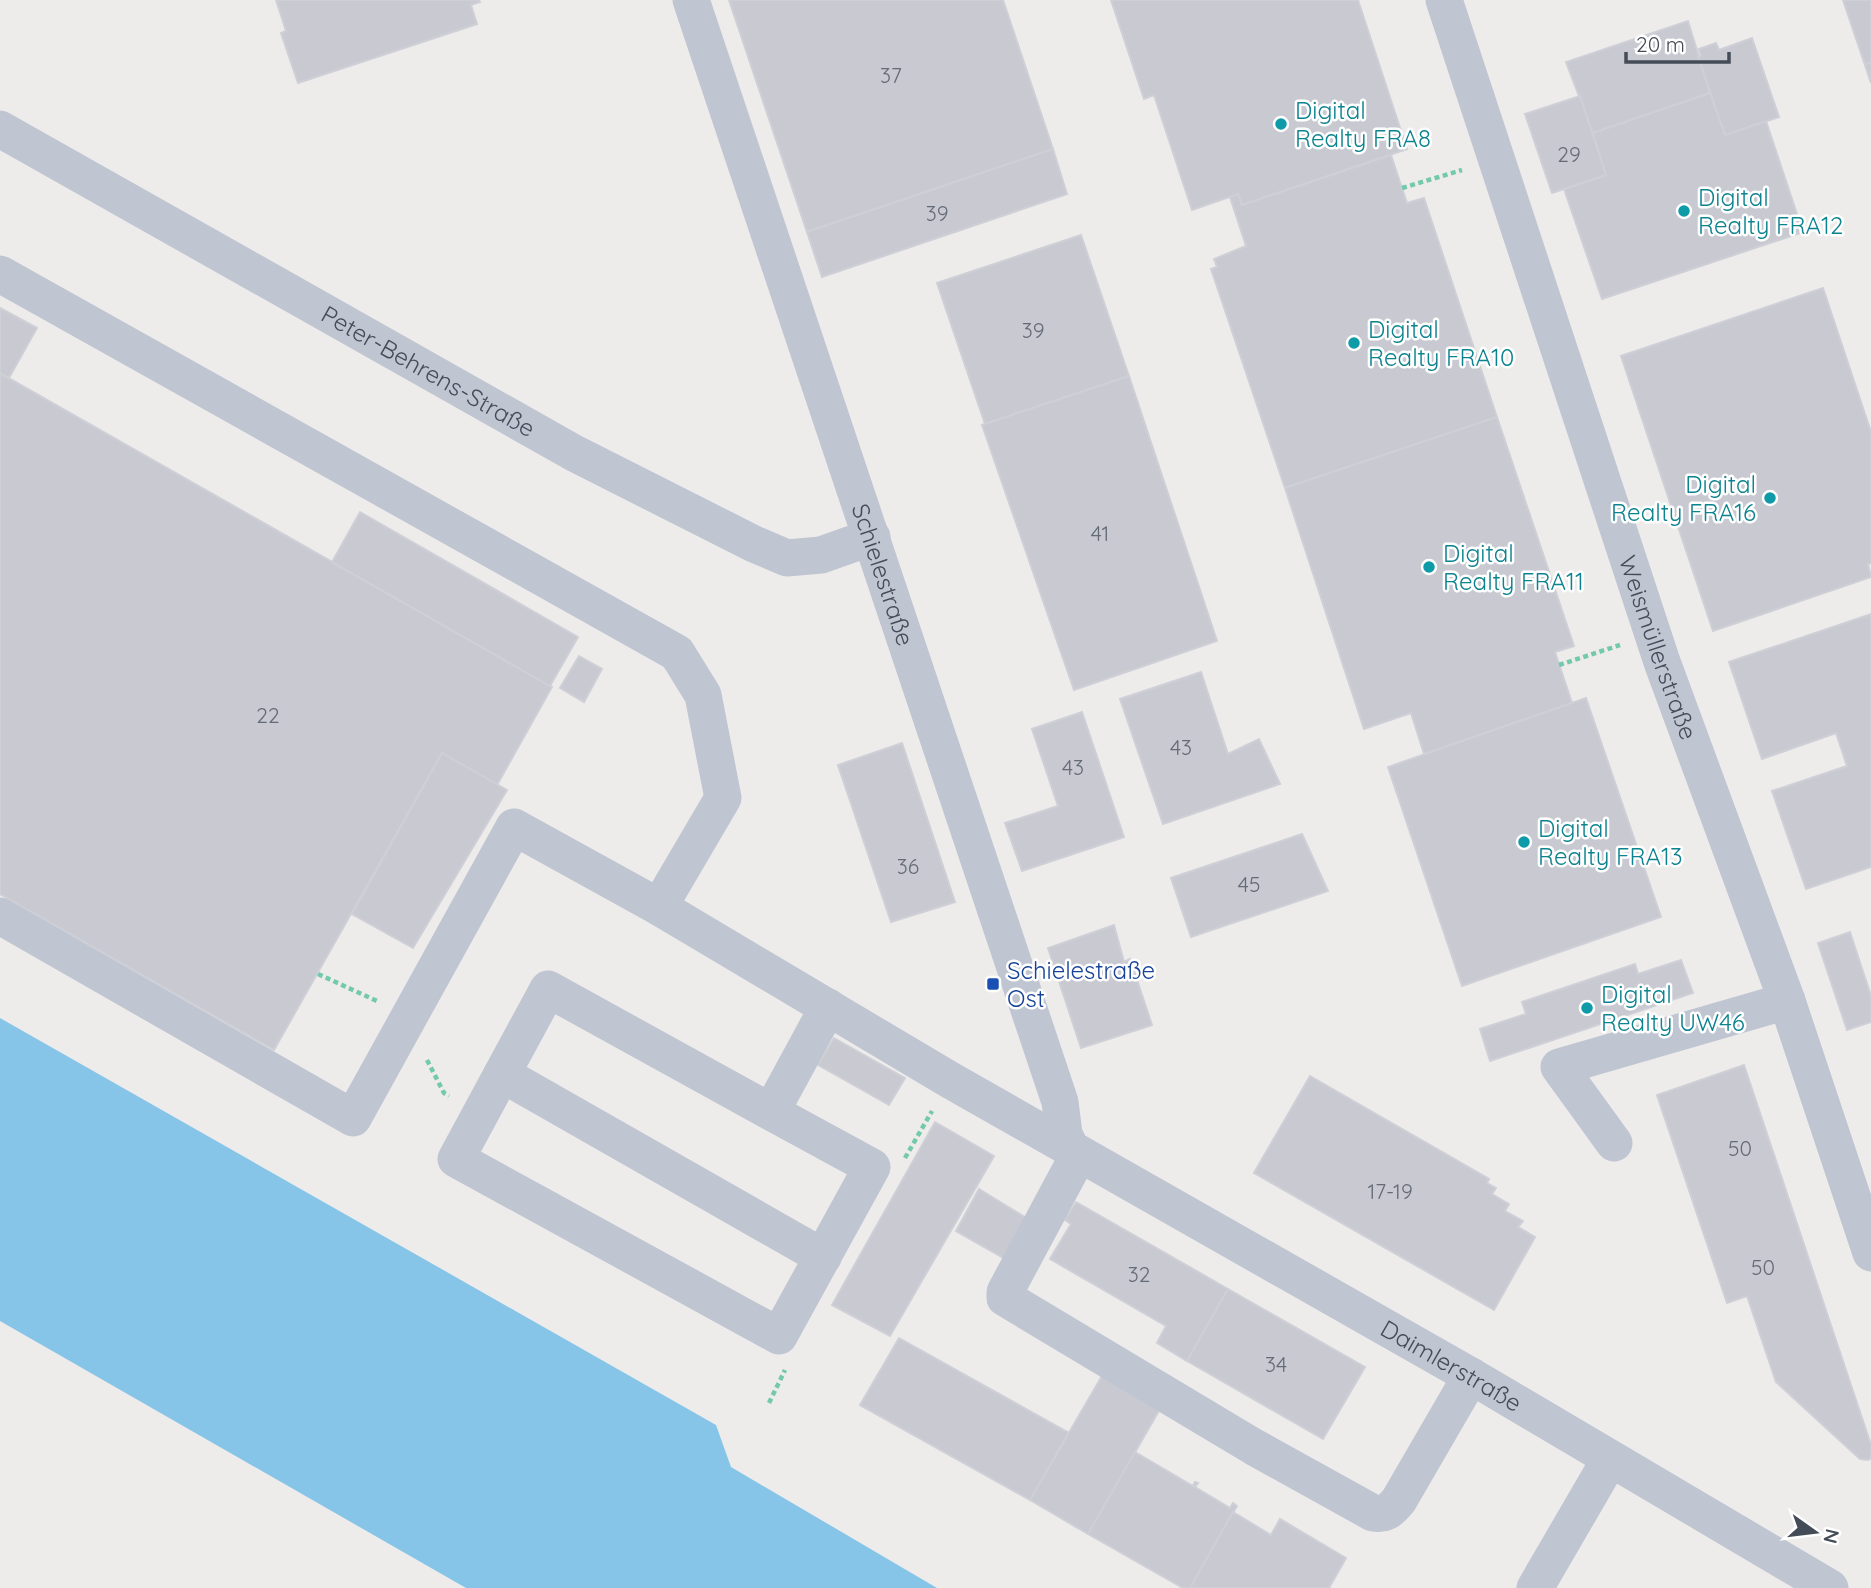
<svg xmlns="http://www.w3.org/2000/svg" width="1871" height="1588" font-family="Quicksand,sans-serif">
	<style>
		.water { fill: #87c5e8 }
		.building { fill: #c8c9d1; stroke: #cfd0d7; stroke-width: 2 }
		.lines { fill: none; stroke-linecap: round; stroke-linejoin: round }
		.path { stroke: #73c9ac; stroke-width: 4.5; stroke-dasharray: 5 3.5; stroke-linecap: butt }
		.minor { stroke: #bfc5d1; stroke-width: 37 }
		.culture-dot { fill: #0f9aa8; stroke: #fff; stroke-width: 2.5 }
		.transit-dot { fill: #1a4fb4; stroke: #fff; stroke-width: 2.5 }
		.labels { text-anchor: middle; dominant-baseline: central; stroke-width: 5; stroke-linejoin: round; paint-order: stroke }
		.number-label { font-size: 21px; fill: #656b76 }
		.culture-label { font-size: 24px; fill: #0d838f; stroke: #fff; text-anchor: start }
		.street-label { font-size: 24px; fill: #444c58; stroke: #fff }
		.transit-label { font-size: 24px; fill: #164399; stroke: #fff; text-anchor: start }
	</style>
	<rect width="100%" height="100%" fill="#eeeceb"/>
	<path class="water" d="M 0,1018 L 716,1425 L 731,1467 L 937,1588 L 466,1588 L 0,1321 Z"/>
	<g class="building">
		<path d="M 276,0 L 479,0 L 480,2 L 471,5 L 477,24 L 298,83 L 281,33 L 286,31 Z"/>
		<path d="M 729,0 L 1003,0 L 1053,149 L 807,232 Z"/>
		<path d="M 1111,0 L 1358,0 L 1407,149 L 1242,205 L 1238,194 L 1192,210 L 1154,95 L 1144,99 Z"/>
		<path d="M 1843,0 L 1871,0 L 1871,62 L 1865,65 Z"/>
		<path d="M 1688,21 L 1710,93 L 1593,133 L 1566,62 Z"/>
		<path d="M 1752,38 L 1779,117 L 1725,135 L 1698,57 L 1701,56 L 1699,49 L 1716,43 L 1719,50 Z"/>
		<path d="M 1871,62 L 1871,83 L 1865,65 Z"/>
		<path d="M 1710,93 L 1725,135 L 1766,121 L 1803,232 L 1602,299 L 1564,189 L 1606,175 L 1593,133 Z"/>
		<path d="M 1580,96 L 1606,175 L 1552,193 L 1525,114 Z"/>
		<path d="M 1053,149 L 1067,194 L 822,277 L 807,232 Z"/>
		<path d="M 1391,155 L 1407,203 L 1424,198 L 1497,417 L 1285,488 L 1211,269 L 1217,267 L 1214,259 L 1246,246 L 1230,197 L 1238,194 L 1242,205 Z"/>
		<path d="M 1081,235 L 1129,376 L 985,424 L 937,283 Z"/>
		<path d="M 1823,288 L 1871,432 L 1871,563 L 1868,564 L 1871,577 L 1713,631 L 1621,356 Z"/>
		<path d="M 0,308 L 37,328 L 9,378 L 0,373 Z"/>
		<path d="M 0,373 L 552,687 L 497,785 L 442,753 L 274,1050 L 0,894 Z"/>
		<path d="M 1129,376 L 1217,641 L 1074,690 L 982,425 Z"/>
		<path d="M 1497,417 L 1574,646 L 1555,652 L 1572,703 L 1424,754 L 1411,713 L 1364,729 L 1285,488 Z"/>
		<path d="M 360,512 L 578,637 L 550,686 L 332,562 Z"/>
		<path d="M 1871,614 L 1871,867 L 1806,889 L 1772,791 L 1847,766 L 1836,733 L 1762,759 L 1729,662 Z"/>
		<path d="M 579,656 L 602,669 L 584,702 L 560,688 Z"/>
		<path d="M 1201,672 L 1228,754 L 1259,739 L 1280,784 L 1163,824 L 1120,699 Z"/>
		<path d="M 1586,698 L 1661,917 L 1462,986 L 1388,767 Z"/>
		<path d="M 1082,712 L 1124,837 L 1022,871 L 1005,823 L 1058,806 L 1032,729 Z"/>
		<path d="M 902,743 L 955,902 L 891,922 L 838,765 Z"/>
		<path d="M 442,753 L 507,790 L 413,948 L 352,914 Z"/>
		<path d="M 1302,834 L 1328,891 L 1191,937 L 1171,878 Z"/>
		<path d="M 1114,925 L 1124,962 L 1130,959 L 1152,1025 L 1081,1048 L 1048,948 Z"/>
		<path d="M 1850,932 L 1871,996 L 1871,1022 L 1847,1030 L 1818,943 Z"/>
		<path d="M 1681,960 L 1693,993 L 1490,1061 L 1480,1029 L 1526,1014 L 1522,1002 L 1635,964 L 1638,974 Z"/>
		<path d="M 834,1038 L 905,1078 L 889,1105 L 818,1065 Z"/>
		<path d="M 1744,1065 L 1871,1445 L 1871,1458 L 1868,1460 L 1860,1459 L 1776,1382 L 1747,1296 L 1727,1303 L 1657,1095 Z"/>
		<path d="M 1310,1076 L 1489,1179 L 1487,1183 L 1496,1188 L 1492,1194 L 1509,1204 L 1505,1211 L 1523,1221 L 1518,1227 L 1535,1237 L 1494,1310 L 1254,1173 Z"/>
		<path d="M 935,1122 L 994,1156 L 890,1336 L 832,1305 Z"/>
		<path d="M 979,1189 L 1028,1219 L 1005,1259 L 956,1231 Z"/>
		<path d="M 1076,1202 L 1228,1289 L 1187,1361 L 1157,1343 L 1166,1326 L 1050,1259 L 1071,1224 L 1065,1220 Z"/>
		<path d="M 1228,1289 L 1365,1367 L 1323,1439 L 1187,1361 Z"/>
		<path d="M 899,1338 L 1069,1433 L 1030,1500 L 860,1405 Z"/>
		<path d="M 1103,1374 L 1161,1407 L 1088,1534 L 1030,1500 Z"/>
		<path d="M 1135,1452 L 1193,1486 L 1195,1482 L 1198,1483 L 1195,1487 L 1230,1508 L 1233,1503 L 1237,1506 L 1190,1588 L 1183,1588 L 1088,1534 Z"/>
		<path d="M 1233,1512 L 1271,1535 L 1280,1519 L 1346,1558 L 1329,1588 L 1190,1588 Z"/>
	</g>
	<g class="lines">
		<g class="path">
			<path d="M 1402,188 L 1462,170"/>
			<path d="M 1559,665 L 1620,645"/>
			<path d="M 318,974 L 377,1001"/>
			<path d="M 427,1060 L 444,1093 L 449,1096"/>
			<path d="M 905,1158 L 932,1111"/>
			<path d="M 769,1403 L 785,1370"/>
		</g>
		<g class="minor">
			<path id="s1" d="M 691,0 L 1060,1102 L 1064,1134 L 1071,1149"/>
			<path id="s2" d="M 1444,0 L 1662,662 L 1787,1001 L 1871,1253"/>
			<path id="s3" d="M 0,129 L 574,453 L 754,544 L 787,558 L 821,555 L 872,537"/>
			<path id="s4" d="M 0,274 L 677,653 L 703,695 L 723,798 L 659,907 L 950,1080 L 1471,1376 L 1830,1588"/>
			<path d="M 0,916 L 353,1118 L 514,827 L 659,907"/>
			<path d="M 502,1074 L 823,1257"/>
			<path d="M 771,1112 L 872,1167 L 779,1336 L 456,1159 L 548,989 L 771,1112 L 828,1007"/>
			<path d="M 1614,1143 L 1559,1067 L 1787,1001"/>
			<path d="M 1079,1154 L 1005,1292 L 1005,1298 L 1254,1447 L 1373,1513 C 1386,1515 1391,1510 1399,1500 L 1471,1376"/>
			<path d="M 1535,1588 L 1610,1459"/>
		</g>
	</g>
	<g class="culture-dot">
		<circle cx="1281" cy="124" r="7"/>
		<circle cx="1684" cy="211" r="7"/>
		<circle cx="1354" cy="343" r="7"/>
		<circle cx="1770" cy="498" r="7"/>
		<circle cx="1429" cy="567" r="7"/>
		<circle cx="1524" cy="842" r="7"/>
		<circle cx="1587" cy="1008" r="7"/>
	</g>
	<rect class="transit-dot" x="986" y="977" width="14" height="14" rx="3.5"/>
	<g class="labels">
		<g class="number-label">
			<text x="891" y="75">37</text>
			<text x="1569" y="154">29</text>
			<text x="937" y="213">39</text>
			<text x="1033" y="330">39</text>
			<text x="1100" y="533">41</text>
			<text x="268" y="715">22</text>
			<text x="1181" y="747">43</text>
			<text x="1073" y="767">43</text>
			<text x="908" y="866">36</text>
			<text x="1249" y="884">45</text>
			<text x="1740" y="1148">50</text>
			<text x="1390" y="1191">17-19</text>
			<text x="1763" y="1267">50</text>
			<text x="1139" y="1274">32</text>
			<text x="1276" y="1364">34</text>
		</g>
		<g class="culture-label">
			<text x="1295" y="110">Digital<tspan x="1295" dy="28">Realty FRA8</tspan></text>
			<text x="1698" y="197">Digital<tspan x="1698" dy="28">Realty FRA12</tspan></text>
			<text x="1368" y="329">Digital<tspan x="1368" dy="28">Realty FRA10</tspan></text>
			<text x="1756" y="484" text-anchor="end">Digital<tspan x="1756" dy="28">Realty FRA16</tspan></text>
			<text x="1443" y="553">Digital<tspan x="1443" dy="28">Realty FRA11</tspan></text>
			<text x="1538" y="828">Digital<tspan x="1538" dy="28">Realty FRA13</tspan></text>
			<text x="1601" y="994">Digital<tspan x="1601" dy="28">Realty UW46</tspan></text>
		</g>
		<g class="street-label">
			<text stroke="none"><textPath href="#s3" startOffset="492">Peter-Behrens-Straße</textPath></text>
			<text stroke="none"><textPath href="#s1" startOffset="606">Schielestraße</textPath></text>
			<text stroke="none"><textPath href="#s2" startOffset="682">Weismüllerstraße</textPath></text>
			<text stroke="none"><textPath href="#s4" startOffset="1972">Daimlerstraße</textPath></text>
		</g>
		<g class="transit-label">
			<text x="1007" y="970">Schielestraße<tspan x="1007" dy="28">Ost</tspan></text>
		</g>
	</g>
	<g transform="translate(1815 1532) rotate(104)" stroke="#ffffff" stroke-width="5" paint-order="stroke">
	<path d="M0-5L12 26L0 18L-12 26Z" fill="#444c58"/>
	<text y="-10" font-size="19" font-weight="bold" text-anchor="middle" fill="#444c58">N</text>
	</g>
	<path d="M1626 52v10h103v-10" fill="none" stroke="#444c58" stroke-width="3.5"/>
	<text x="1636" y="52" font-size="21" fill="#444c58" stroke="#ffffff" stroke-width="5" paint-order="stroke">20 m</text>
</svg>
